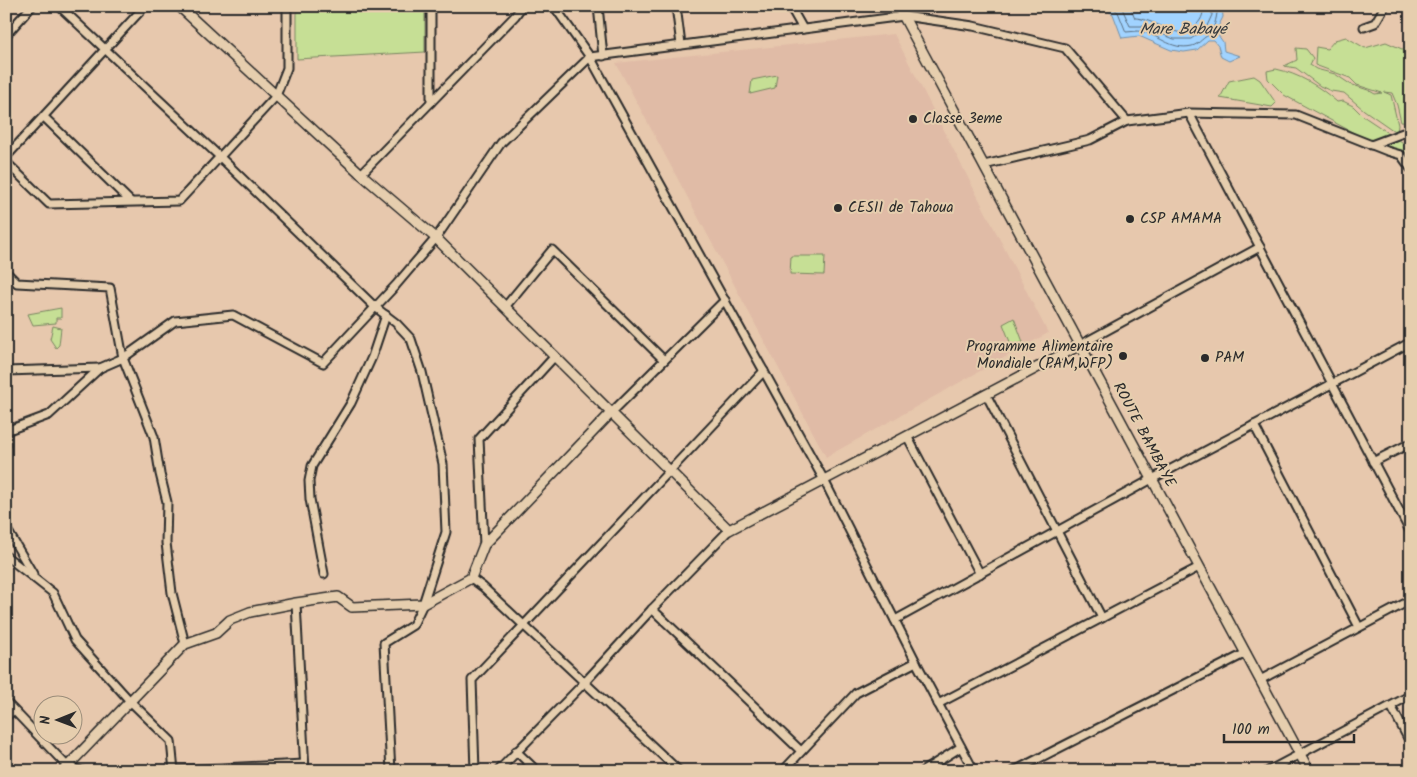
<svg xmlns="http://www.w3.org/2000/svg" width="1417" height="777" font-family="Kalam,sans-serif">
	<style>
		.built { fill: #e0bba6 }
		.green { fill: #c6df95; stroke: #788560 }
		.water { fill: #a1d3ff; stroke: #7290aa }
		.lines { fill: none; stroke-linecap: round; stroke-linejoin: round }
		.shore { stroke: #5a6e80; stroke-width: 1 }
		.minor-casing { stroke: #2b2b2b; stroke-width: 11 }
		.tertiary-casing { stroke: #2b2b2b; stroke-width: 12 }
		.minor { stroke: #e6ceae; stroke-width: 7 }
		.tertiary { stroke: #e6ceae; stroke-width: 9 }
		.poi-dot { fill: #2b2b2b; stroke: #e6ceae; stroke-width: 2 }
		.labels { text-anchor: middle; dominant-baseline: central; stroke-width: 4; stroke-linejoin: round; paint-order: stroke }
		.poi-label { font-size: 15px; fill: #2b2b2b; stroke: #e6ceae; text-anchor: start }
		.street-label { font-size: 15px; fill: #2b2b2b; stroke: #e6ceae }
		.water-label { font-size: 16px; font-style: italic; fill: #373c40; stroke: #e6ceae }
	</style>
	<rect width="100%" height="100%" fill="#e7c8ad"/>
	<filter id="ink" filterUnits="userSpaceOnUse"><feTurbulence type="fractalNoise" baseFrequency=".02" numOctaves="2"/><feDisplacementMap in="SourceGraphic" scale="10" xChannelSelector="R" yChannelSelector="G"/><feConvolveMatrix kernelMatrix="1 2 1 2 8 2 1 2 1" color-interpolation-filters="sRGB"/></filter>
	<g filter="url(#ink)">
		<path class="built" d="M 894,34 L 1048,333 L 826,457 L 616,63 Z"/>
		<g class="green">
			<path d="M 297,6 L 425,6 L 425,52 L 297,59 Z"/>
			<path d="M 1346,37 L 1365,48 L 1386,42 L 1402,49 L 1411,46 L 1411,123 L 1401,122 L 1397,105 L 1392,93 L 1384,92 L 1391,95 L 1398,125 L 1397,133 L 1364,110 L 1344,93 L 1331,91 L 1320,86 L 1296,68 L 1284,66 L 1297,60 L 1296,48 L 1306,49 L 1313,58 L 1310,65 L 1316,69 L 1335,74 L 1350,84 L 1368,90 L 1375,94 L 1382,93 L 1357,85 L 1350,78 L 1315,65 L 1316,47 L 1327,49 L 1335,40 Z"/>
			<path d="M 1276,69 C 1299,74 1319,86 1337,102 L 1343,101 L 1353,106 L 1363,116 L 1411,148 L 1411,154 L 1378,146 L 1284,95 L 1268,79 L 1267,71 Z"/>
			<path d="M 777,75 L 775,88 L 750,94 L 752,80 Z"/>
			<path d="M 1254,76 L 1260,80 L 1276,103 L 1272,107 L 1220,98 L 1229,81 Z"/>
			<path d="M 791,256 L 825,256 L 824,275 L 790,274 Z"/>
			<path d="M 61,308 L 61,318 L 56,318 L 56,323 L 33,325 L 28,314 Z"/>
			<path d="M 1014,318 L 1023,342 L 1012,347 L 1003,324 Z"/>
			<path d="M 53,326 L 61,328 L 59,345 L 56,348 L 50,339 Z"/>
		</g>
		<path class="water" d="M 1100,6 L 1222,6 L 1223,17 L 1218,27 L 1218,35 L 1223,42 L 1224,51 L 1240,56 L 1229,61 L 1221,57 L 1218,46 L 1213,40 L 1208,40 L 1197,50 L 1184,52 L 1171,50 L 1139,36 L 1122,38 L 1113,14 Z"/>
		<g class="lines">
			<g class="shore">
				<path d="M 1110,6 L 1118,12 L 1126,32 C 1130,32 1134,31 1138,31 C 1158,33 1170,51 1192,46 C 1200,44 1203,36 1212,34 C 1214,24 1218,17 1217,6"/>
				<path d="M 1121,6 L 1130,26 L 1142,26 L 1174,39 L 1191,39 L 1206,28 L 1212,15 L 1211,6"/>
				<path d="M 1130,6 L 1135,18 C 1150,18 1177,37 1188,32 C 1189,32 1194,27 1194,27 C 1201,21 1204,15 1203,6"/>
			</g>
			<defs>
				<g id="minor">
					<path d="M 59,6 L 219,156 L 375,307 L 396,323 L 411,339 L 422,372 L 443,464 L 446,532 L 423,604 L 413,625 L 384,643 L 391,771"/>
					<path d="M 554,6 L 590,57 L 824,480 L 916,662 L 974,771"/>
					<path d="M 598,6 L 603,56"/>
					<path d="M 676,6 L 681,45"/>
					<path d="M 790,6 L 803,29"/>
					<path d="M 1364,27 L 1375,23 L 1385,6"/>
					<path d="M 6,35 L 32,6"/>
					<path d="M 431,102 L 431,6"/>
					<path d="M 1189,113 L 1411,533"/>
					<path d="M 44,117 L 130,201"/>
					<path d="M 1371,145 L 1411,130"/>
					<path d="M 6,157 L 145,6"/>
					<path d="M 6,162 L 49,204 L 179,201 L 276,96 L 287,68 L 287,6"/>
					<path d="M 984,165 L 1090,140 L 1127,121 L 1189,113 L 1296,115 L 1387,151 L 1401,155 L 1411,169"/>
					<path d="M 361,174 L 515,16 L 522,6"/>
					<path d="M 6,272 L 17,283 L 110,288 L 123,358 L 154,437 L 160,474 L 167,502 L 166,543 L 172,593 L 185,644"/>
					<path d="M 505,307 L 552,250 L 664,360"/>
					<path d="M 1080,345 L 1260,247"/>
					<path d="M 6,371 L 100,368"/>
					<path d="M 986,394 L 1102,618"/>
					<path d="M 611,413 L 725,300"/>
					<path d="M 1254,425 L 1359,627"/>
					<path d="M 6,429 L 6,445"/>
					<path d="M 6,431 L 49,415 L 100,368 L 123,358 L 175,321 L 233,315 L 323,363 L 396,285 L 436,238 L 501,143 L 590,57 L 904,16 L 973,26 L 1065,48 L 1127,121"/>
					<path d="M 907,436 L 980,574"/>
					<path d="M 1373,462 L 1411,443"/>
					<path d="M 6,528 L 33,574"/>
					<path d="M 484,545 L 479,439 L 555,356"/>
					<path d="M 6,556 L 53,593 L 75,640 L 130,701 L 171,741 L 174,771"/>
					<path d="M 324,574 L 310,499 L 309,481 L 312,466 L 351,403 L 372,357 L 386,315"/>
					<path d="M 471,578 L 483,587 L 679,771"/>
					<path d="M 296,603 L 305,771"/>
					<path d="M 652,609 L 801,751"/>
					<path d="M 895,620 L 1152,479 L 1411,342"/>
					<path d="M 1260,680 L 1411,600"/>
					<path d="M 6,702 L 67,766 L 81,771"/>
					<path d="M 938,704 L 1199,567"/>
					<path d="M 1391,706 L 1411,744"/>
					<path d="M 6,717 L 13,710"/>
					<path d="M 516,751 L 537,771"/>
					<path d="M 160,771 L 304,764"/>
					<path d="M 475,771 L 472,680 L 764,371"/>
					<path d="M 498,771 L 585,682 L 652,609 L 729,530"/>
					<path d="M 783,771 L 856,693 L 916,662"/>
					<path d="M 923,771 L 961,747"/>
					<path d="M 1014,771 L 1246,653"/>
					<path d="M 1268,771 L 1411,695"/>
				</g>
				<g id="tertiary">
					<path d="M 179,6 L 361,174 L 436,238 L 729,530 L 1080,345"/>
					<path d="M 898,6 L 1309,771"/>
					<path d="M 63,771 L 185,644 L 216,633 L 230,620 L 250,612 L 296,603 L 338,597 L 352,607 L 423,604 L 471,578 L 484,545 L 611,413"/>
				</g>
			</defs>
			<use href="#minor" class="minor-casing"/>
			<use href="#tertiary" class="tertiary-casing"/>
			<use href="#minor" class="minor"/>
			<use href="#tertiary" class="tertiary"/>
		</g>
	</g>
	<g class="poi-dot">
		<circle cx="913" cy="119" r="5"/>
		<circle cx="838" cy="208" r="5"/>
		<circle cx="1130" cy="219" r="5"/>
		<circle cx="1123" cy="356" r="5"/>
		<circle cx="1205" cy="358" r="5"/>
	</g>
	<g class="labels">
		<g class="poi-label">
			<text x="923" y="119">Classe 3eme</text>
			<text x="848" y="208">CESII de Tahoua</text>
			<text x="1140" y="219">CSP AMAMA</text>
			<text x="1113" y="347" text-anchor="end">Programme Alimentaire<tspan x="1113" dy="17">Mondiale (PAM,WFP)</tspan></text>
			<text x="1215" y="358">PAM</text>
		</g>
		<g class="street-label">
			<text transform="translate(1144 435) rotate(62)">ROUTE BAMBAYE</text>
		</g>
		<g class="water-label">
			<text x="1183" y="29">Mare Babayé</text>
		</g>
	</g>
	<rect width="1417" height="777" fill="none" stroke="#e6ceae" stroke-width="25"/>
	<rect x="12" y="12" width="1392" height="752" fill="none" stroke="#2b2b2b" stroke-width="2" filter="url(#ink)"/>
	<g transform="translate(58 720) rotate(269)"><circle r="24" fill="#e6ceae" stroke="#9b8d7a"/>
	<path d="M0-4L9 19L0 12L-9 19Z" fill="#2b2b2b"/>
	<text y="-8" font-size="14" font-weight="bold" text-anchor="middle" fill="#2b2b2b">N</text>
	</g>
	<path d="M1224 734v8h130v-8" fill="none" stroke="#2b2b2b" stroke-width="2.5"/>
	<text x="1232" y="734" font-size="15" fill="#2b2b2b" stroke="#e6ceae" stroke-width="4" paint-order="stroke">100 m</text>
</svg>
